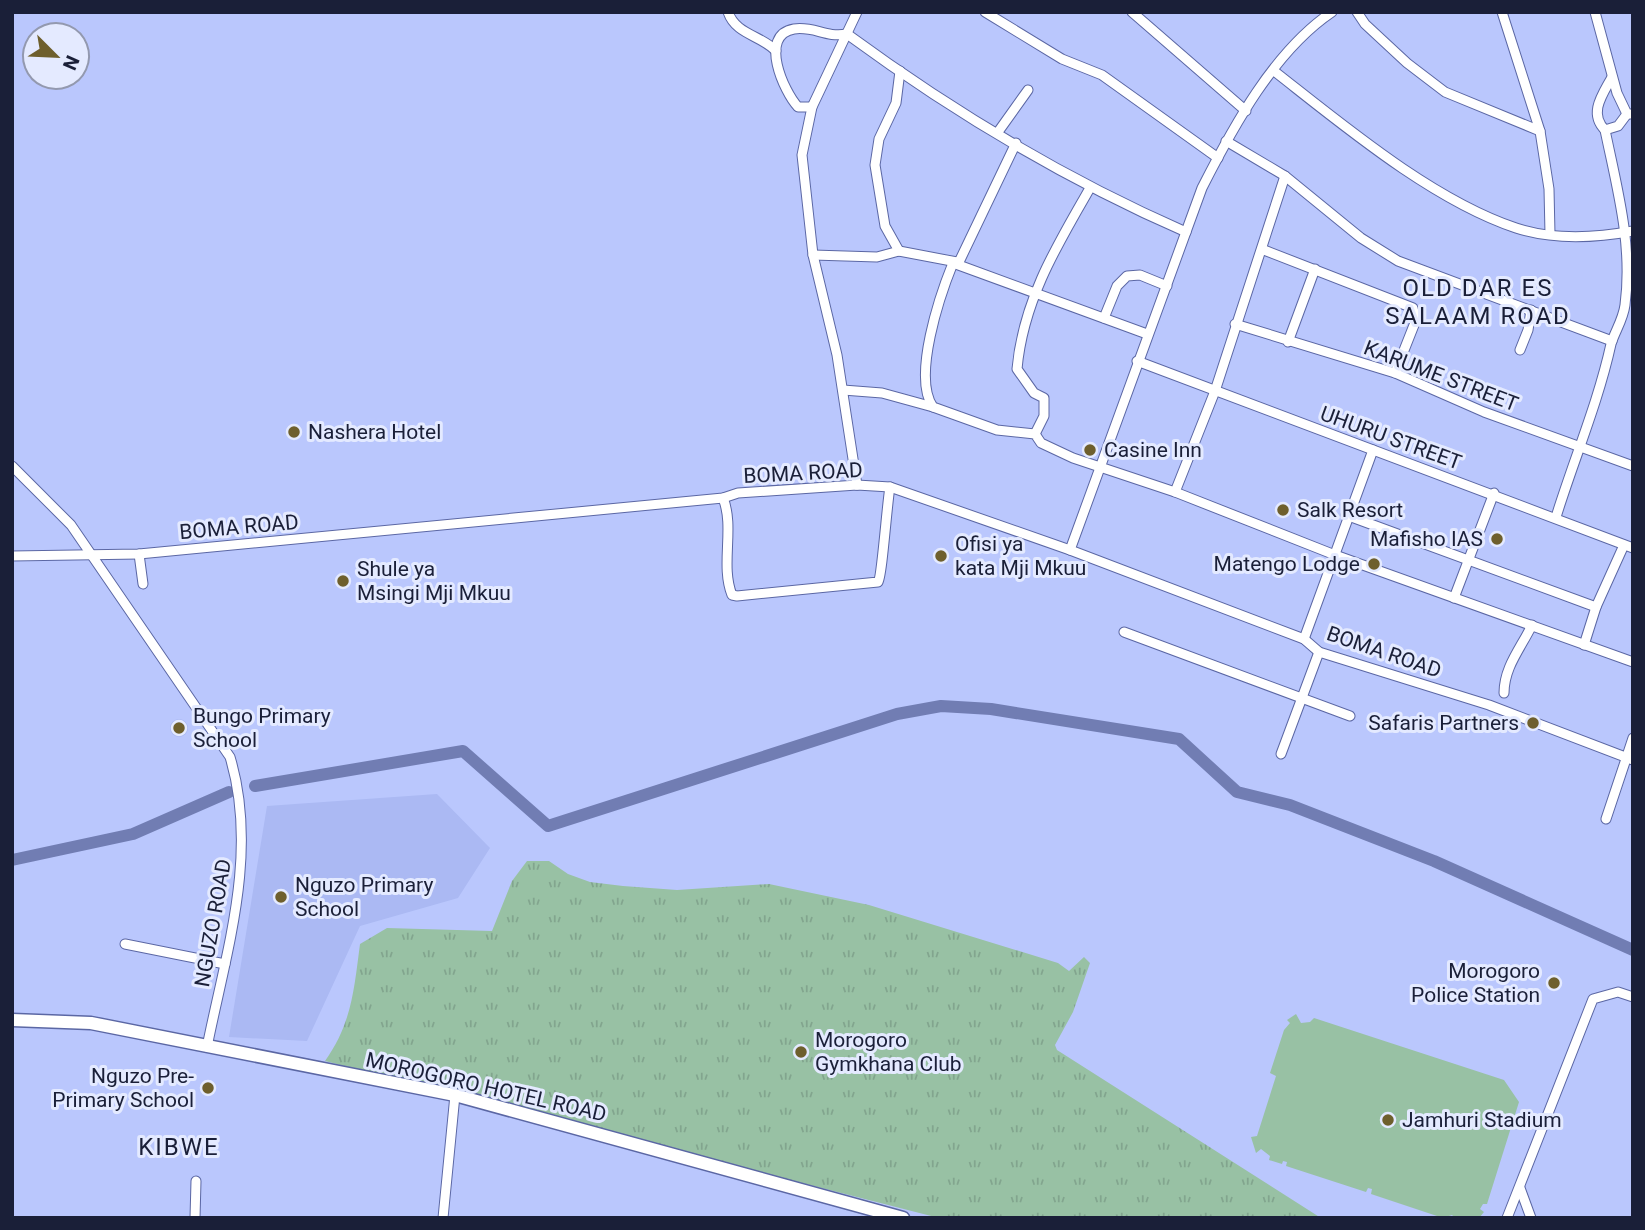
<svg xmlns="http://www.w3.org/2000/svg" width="1645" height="1230" font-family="Roboto,sans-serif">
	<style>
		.built { fill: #abb9f3 }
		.grass { fill: url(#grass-tufts) }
		.pitch { fill: #98c1a4 }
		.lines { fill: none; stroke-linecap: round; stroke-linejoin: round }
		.river { stroke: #717db3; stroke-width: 12 }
		.street-casing { stroke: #5b67a4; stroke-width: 11 }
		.secondary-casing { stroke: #5b67a4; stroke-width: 15 }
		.street { stroke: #fff; stroke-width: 9 }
		.secondary { stroke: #fff; stroke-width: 12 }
		.poi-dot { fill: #6e5f2d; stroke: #e4eaff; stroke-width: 2.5 }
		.labels { text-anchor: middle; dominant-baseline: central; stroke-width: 6; stroke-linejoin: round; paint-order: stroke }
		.street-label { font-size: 21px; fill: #1a1f38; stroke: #e4eaff }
		.poi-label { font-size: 21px; fill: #1a1f38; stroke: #e4eaff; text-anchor: start }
		.quarter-label { font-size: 24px; letter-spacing: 2px; fill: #1a1f38; stroke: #e4eaff }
	</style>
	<defs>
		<pattern id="grass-tufts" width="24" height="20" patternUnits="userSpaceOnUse" patternTransform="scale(1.75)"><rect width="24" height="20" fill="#98c1a4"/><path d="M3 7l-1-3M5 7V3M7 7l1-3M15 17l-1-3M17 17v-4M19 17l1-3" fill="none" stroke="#82a58e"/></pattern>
	</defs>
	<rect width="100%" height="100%" fill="#bac7fd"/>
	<g class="built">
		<circle cx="179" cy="728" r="9"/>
		<path d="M 437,794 L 490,848 L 458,898 L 360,926 L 307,1041 L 229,1037 L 267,806 Z"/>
	</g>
	<path class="grass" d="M 527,861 L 549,861 L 568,874 L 590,882 L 623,886 L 677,890 L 769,884 L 869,905 L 1058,963 L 1069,971 L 1084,957 L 1090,963 L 1073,1012 L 1055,1045 L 1057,1050 L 1321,1218 L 939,1218 L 325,1061 C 352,1023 354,989 360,944 L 387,928 L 492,931 L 512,881 Z"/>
	<path class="pitch" d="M 1296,1014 L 1301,1023 L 1310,1022 L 1314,1018 L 1504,1080 L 1519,1102 L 1487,1204 L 1483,1204 L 1480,1209 L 1484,1212 L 1479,1218 L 1455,1218 L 1452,1215 L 1443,1218 L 1371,1194 L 1372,1189 L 1368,1188 L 1366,1192 L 1286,1166 L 1287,1162 L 1283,1161 L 1282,1164 L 1269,1160 L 1270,1156 L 1261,1149 L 1256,1153 L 1251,1137 L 1257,1136 L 1276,1076 L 1270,1073 L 1284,1030 L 1290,1023 L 1287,1020 Z"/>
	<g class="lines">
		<g class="river">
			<path d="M 255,786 L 463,751 L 548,826 L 897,714 L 941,706 L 991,709 L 1179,739 L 1237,792 L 1290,805 L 1434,861 L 1633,950"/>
			<path d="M 12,860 L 133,834 L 229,792"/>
		</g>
		<defs>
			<g id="street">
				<path d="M 728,12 C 736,35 761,35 776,51"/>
				<path d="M 857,12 L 812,107 L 802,155 L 813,255 L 837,355 L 857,485"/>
				<path d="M 985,12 L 1062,59 L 1102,75 L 1218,158"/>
				<path d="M 1132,12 L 1246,111"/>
				<path d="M 1357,12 L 1365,24 L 1407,63 L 1445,92 L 1540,131"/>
				<path d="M 1502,12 L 1540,131 L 1549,189 L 1550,234"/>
				<path d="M 1595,12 L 1617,93 L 1627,114 L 1633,114"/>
				<path d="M 1274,71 C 1343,125 1432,200 1516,228 C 1553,240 1595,238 1633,231"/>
				<path d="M 1612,77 C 1603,94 1588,113 1605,130 L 1618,126 L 1627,114"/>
				<path d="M 812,107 L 798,107 C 784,92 758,35 794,29 C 815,26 825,38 847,34 C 952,111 1067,180 1186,232"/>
				<path d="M 998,132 L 1028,90"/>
				<path d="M 1226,141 L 1285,176 L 1361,238 L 1398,261 L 1612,341"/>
				<path d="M 1264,250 L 1413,308 L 1416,320 L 1395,373"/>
				<path d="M 899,251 L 885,226 L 875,165 L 879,139 L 896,103 L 900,71"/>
				<path d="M 813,255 L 877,257 L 899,251 L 957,262"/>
				<path d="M 959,262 L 1016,143"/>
				<path d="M 953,263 C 940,295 912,377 933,407 L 997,430 L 1035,434 L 1041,443 L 1073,458 L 1175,492 L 1335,555 L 1633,662"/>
				<path d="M 953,263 L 1147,334"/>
				<path d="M 1104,318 L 1117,286 L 1127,276 L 1140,275 L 1167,286"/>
				<path d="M 1235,324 L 1395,373 L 1484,412 L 1633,466"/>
				<path d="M 1288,342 L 1315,269"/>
				<path d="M 1520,350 L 1528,330 L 1531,310"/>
				<path d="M 1137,361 L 1633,548"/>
				<path d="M 843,390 L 882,393 L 933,407"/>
				<path d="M 1035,434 L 1044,416 L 1044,398 L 1034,393 L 1017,369 C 1023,301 1057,245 1090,188"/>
				<path d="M 12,466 L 71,525 L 230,757 C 259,853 226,952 207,1047"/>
				<path d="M 1175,492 L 1215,391 L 1285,176"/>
				<path d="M 723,498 C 735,528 720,565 732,595 L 737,596 L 878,582 C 882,577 887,503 890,487"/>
				<path d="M 1346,515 L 1596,607"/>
				<path d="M 1556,517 C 1574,459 1598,403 1611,344 C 1615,331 1623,320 1625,305 C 1633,245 1617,188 1605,130"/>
				<path d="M 1070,550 L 1202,188 C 1233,127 1274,51 1332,12"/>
				<path d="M 139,554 L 143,584"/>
				<path d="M 12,556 L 139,554 L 723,498 L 738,493 L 857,485 L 890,487 L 1070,550 L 1304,639 L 1319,652 L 1489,705 L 1633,760"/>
				<path d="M 1454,598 L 1494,493"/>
				<path d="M 1124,632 L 1350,716"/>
				<path d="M 1304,639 L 1373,450"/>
				<path d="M 1584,645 L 1596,607 L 1624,545"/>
				<path d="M 1504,693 C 1504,667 1521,648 1532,625"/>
				<path d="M 1281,754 L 1319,652"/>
				<path d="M 1606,819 L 1633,738"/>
				<path d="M 125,944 L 225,964"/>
				<path d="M 1520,1188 L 1531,1218"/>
				<path d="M 195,1218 L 196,1181"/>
				<path d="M 443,1218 L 455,1095"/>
				<path d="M 1507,1218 L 1593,999 L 1618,992 L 1633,997"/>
			</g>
			<path id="secondary" d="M 12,1020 L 91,1023 L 455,1095 L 903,1218"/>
		</defs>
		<use href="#street" class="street-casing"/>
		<use href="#secondary" class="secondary-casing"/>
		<use href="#street" class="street"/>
		<use href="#secondary" class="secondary"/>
	</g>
	<g class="poi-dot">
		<circle cx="294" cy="432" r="7"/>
		<circle cx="1090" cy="450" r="7"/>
		<circle cx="1283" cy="510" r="7"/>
		<circle cx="1497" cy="539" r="7"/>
		<circle cx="941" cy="556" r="7"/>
		<circle cx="1374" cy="564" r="7"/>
		<circle cx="343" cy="581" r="7"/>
		<circle cx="1533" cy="723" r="7"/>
		<circle cx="179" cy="728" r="7"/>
		<circle cx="281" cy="897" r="7"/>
		<circle cx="1554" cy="983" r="7"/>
		<circle cx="801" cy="1052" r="7"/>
		<circle cx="208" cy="1088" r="7"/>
		<circle cx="1388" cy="1120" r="7"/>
	</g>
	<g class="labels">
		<g class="street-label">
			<text transform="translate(1441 376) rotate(21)">KARUME STREET</text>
			<text transform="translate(1391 438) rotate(20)">UHURU STREET</text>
			<text transform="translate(803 473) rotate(-3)">BOMA ROAD</text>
			<text transform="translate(239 527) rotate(-5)">BOMA ROAD</text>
			<text transform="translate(1384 652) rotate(19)">BOMA ROAD</text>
			<text transform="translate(213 923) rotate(-80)">NGUZO ROAD</text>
			<text transform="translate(486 1087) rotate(13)">MOROGORO HOTEL ROAD</text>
		</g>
		<g class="poi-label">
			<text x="308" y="432">Nashera Hotel</text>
			<text x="1104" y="450">Casine Inn</text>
			<text x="1297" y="510">Salk Resort</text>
			<text x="1483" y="539" text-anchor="end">Mafisho IAS</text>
			<text x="955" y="544">Ofisi ya<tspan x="955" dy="24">kata Mji Mkuu</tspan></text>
			<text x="1360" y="564" text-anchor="end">Matengo Lodge</text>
			<text x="357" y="569">Shule ya<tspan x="357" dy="24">Msingi Mji Mkuu</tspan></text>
			<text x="193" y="716">Bungo Primary<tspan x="193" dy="24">School</tspan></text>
			<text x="1519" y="723" text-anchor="end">Safaris Partners</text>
			<text x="295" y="885">Nguzo Primary<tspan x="295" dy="24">School</tspan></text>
			<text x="1540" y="971" text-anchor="end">Morogoro<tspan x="1540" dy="24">Police Station</tspan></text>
			<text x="815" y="1040">Morogoro<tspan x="815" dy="24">Gymkhana Club</tspan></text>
			<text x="194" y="1076" text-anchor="end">Nguzo Pre-<tspan x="194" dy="24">Primary School</tspan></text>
			<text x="1402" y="1120">Jamhuri Stadium</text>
		</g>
		<g class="quarter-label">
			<text x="1478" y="288">OLD DAR ES<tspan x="1478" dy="28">SALAAM ROAD</tspan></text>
			<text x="179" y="1147">KIBWE</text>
		</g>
	</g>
	<rect width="1645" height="1230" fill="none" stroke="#1a1f38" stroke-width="28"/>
	<g transform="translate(56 56) rotate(114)"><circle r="33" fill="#e4eaff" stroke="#9399af" stroke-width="2"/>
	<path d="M0-5L12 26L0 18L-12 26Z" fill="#6e5f2d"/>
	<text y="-10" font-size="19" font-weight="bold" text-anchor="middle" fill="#1a1f38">N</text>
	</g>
</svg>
